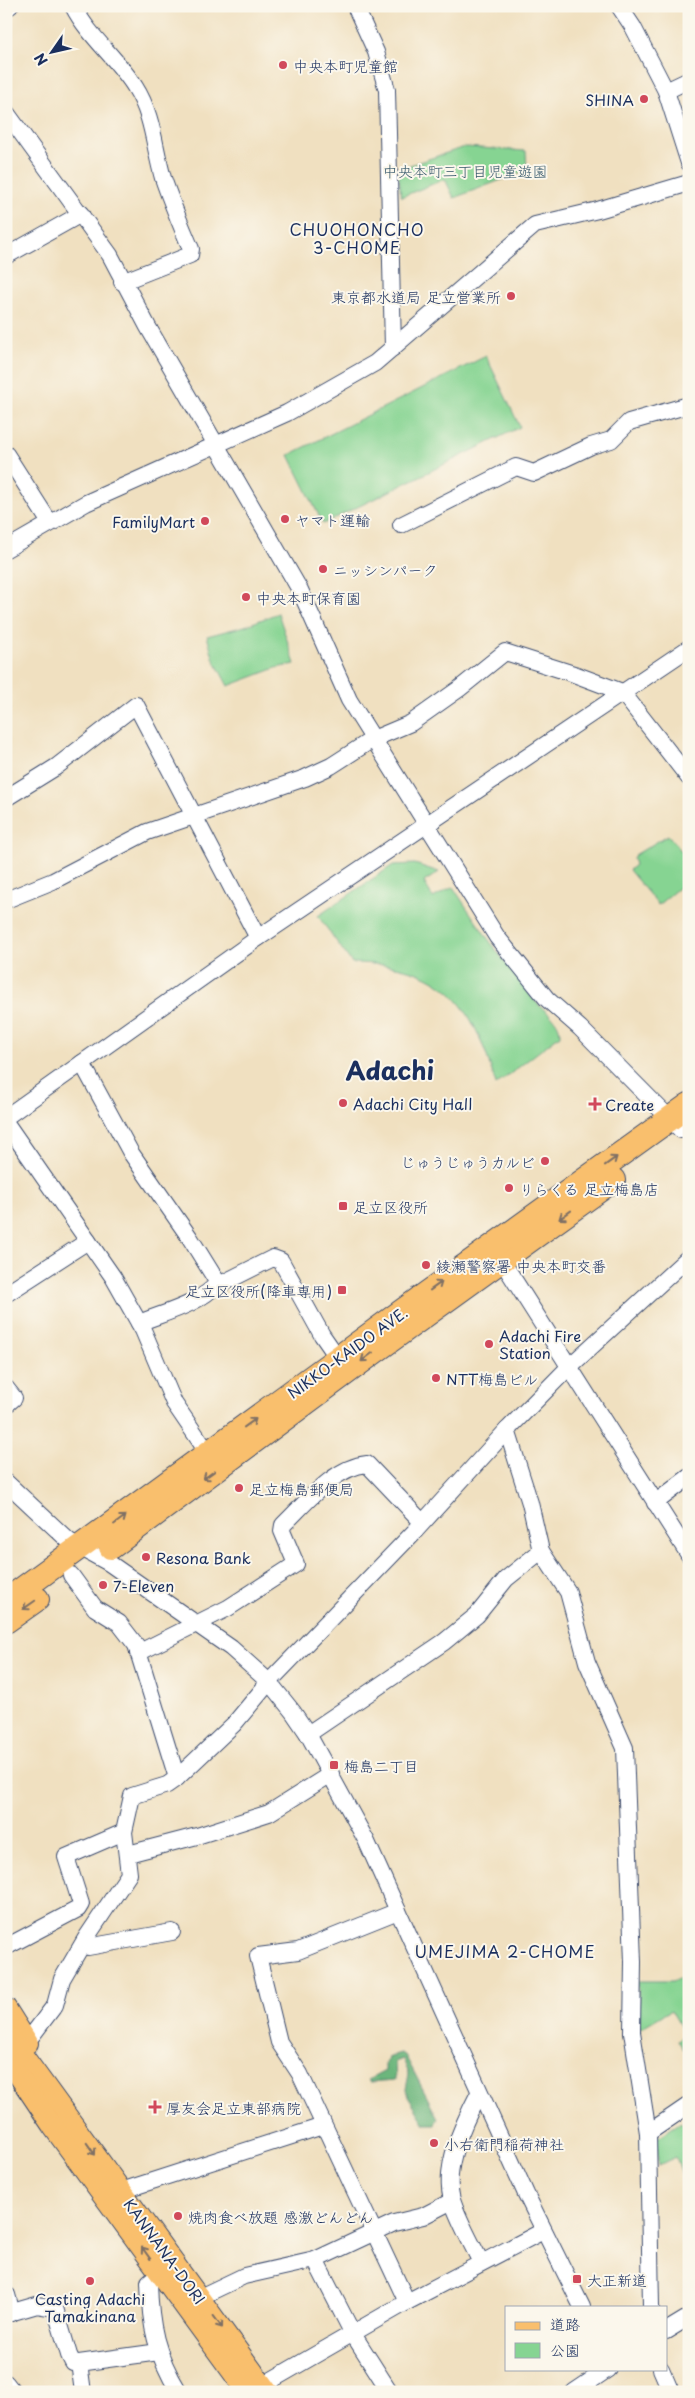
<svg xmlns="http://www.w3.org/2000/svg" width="695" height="2398" font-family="'Playpen Sans','Klee One',sans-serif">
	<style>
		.green { fill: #86d492; stroke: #508278 }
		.forest { fill: #6cb67c; stroke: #44726d }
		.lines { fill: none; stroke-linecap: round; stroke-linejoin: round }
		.minor-casing { stroke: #3b4a6d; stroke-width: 18 }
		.major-casing { stroke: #3b4a6d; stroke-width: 22 }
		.highway-casing { stroke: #3b4a6d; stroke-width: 26 }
		.minor { stroke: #fff; stroke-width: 16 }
		.major { stroke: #f9bf6d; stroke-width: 20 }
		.highway { stroke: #f9bf6d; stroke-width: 24 }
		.oneway { stroke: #7f7065 }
		.poi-dot { fill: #d1495b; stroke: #fbf7ec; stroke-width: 2 }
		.labels { text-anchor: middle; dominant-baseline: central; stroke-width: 4; stroke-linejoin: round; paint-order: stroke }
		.poi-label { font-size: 15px; fill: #1b2f5e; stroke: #fbf7ec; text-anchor: start }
		.park-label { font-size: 15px; fill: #36586b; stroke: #fbf7ec }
		.street-label { font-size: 15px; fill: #1b2f5e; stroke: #fbf7ec }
		.neighbourhood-label { font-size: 16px; letter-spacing: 1px; fill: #1b2f5e; stroke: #fbf7ec }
		.town-label { font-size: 25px; font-weight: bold; fill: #1b2f5e; stroke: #fbf7ec }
	</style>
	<rect width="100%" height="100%" fill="#fbf7ec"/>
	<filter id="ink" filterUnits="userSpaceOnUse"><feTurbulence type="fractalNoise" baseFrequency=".02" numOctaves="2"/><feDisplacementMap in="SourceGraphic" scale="10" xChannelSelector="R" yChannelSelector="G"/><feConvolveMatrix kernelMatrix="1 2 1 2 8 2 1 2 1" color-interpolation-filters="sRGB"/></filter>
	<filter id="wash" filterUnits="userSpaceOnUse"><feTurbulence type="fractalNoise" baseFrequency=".0096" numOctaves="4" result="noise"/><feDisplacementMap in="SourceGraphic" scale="20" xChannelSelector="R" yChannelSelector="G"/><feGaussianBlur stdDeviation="1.12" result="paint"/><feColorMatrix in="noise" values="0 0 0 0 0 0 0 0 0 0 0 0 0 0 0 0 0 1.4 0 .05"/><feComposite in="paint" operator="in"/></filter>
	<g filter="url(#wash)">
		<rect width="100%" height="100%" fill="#f0e0c0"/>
		<g class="green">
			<path d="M 465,147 L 526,151 L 527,170 L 454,198 L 445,179 L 401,197 L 398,169 Z"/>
			<path d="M 486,356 L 520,427 L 323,524 L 289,455 Z"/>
			<path d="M 278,613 L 295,664 L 276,668 L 228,686 L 214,660 L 207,636 L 245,626 Z"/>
			<path d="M 668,835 L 689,860 L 689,879 L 658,905 L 629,870 L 635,865 L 633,858 L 635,855 Z"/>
			<path d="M 415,864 L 439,872 L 424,882 L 433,898 L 453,887 C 479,927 506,965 536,1002 C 546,1013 560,1019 560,1035 L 496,1085 C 472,1001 445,964 352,963 L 318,916 L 393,865 Z"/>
			<path d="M 689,1973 L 689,2054 L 687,2055 L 678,2040 L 685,2034 L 671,2010 L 639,2029 L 638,1981 L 673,1981 Z"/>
			<path d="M 681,2122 L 689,2130 L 689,2194 L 676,2157 L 658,2166 L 657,2138 Z"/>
		</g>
		<path class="forest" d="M 401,2053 L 405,2055 L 438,2118 L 435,2124 L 425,2124 L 408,2097 L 406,2089 L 409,2074 L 403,2059 L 395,2062 L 396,2080 L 370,2082 L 368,2080 L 385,2071 L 385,2063 L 390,2056 Z"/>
	</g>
	<g filter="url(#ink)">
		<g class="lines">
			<defs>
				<g id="minor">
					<path d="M 73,6 C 89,37 117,58 135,87 C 153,115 154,147 163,178 C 171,202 181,225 191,249 L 190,255 L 122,282"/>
					<path d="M 355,6 L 376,52 L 387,90 L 393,348"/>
					<path d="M 619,6 L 633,27 L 666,91 L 689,163"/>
					<path d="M 6,8 L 10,6"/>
					<path d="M 666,91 L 689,80"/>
					<path d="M 6,112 L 110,255 L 148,327 L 300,590 L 349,700 L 497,937 L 547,999 L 580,1028 L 681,1130"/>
					<path d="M 6,256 L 81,214"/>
					<path d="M 6,454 L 50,523"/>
					<path d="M 401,525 L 516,467 L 534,473 L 591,446 L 611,440 L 629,422 L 689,405"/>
					<path d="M 6,549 L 86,503 L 287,413 L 375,363 L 535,225 L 598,210 L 689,183"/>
					<path d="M 6,798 L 56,767 L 136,705 L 258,938"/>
					<path d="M 6,900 L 53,881 L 147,832 L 305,778 L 331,766 L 373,739 L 411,723 L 459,689 L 505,652 L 574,674 L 622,692 L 689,778"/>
					<path d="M 82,1063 L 131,1153 L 190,1238 L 218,1283 L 223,1283 L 273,1258 L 281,1261 L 322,1335 L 338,1358"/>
					<path d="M 6,1117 L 258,938 L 689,648"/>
					<path d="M 6,1123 L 113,1277 L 143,1330 L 174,1403 L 208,1453"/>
					<path d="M 502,1261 L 689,1555"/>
					<path d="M 6,1294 L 88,1241"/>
					<path d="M 139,1323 C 166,1312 198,1305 218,1283"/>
					<path d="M 6,1388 L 14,1398 L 6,1405"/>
					<path d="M 507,1430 L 530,1503 L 541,1551 L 568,1592 L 587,1662 L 625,1748 L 633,1962 L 632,2032 L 648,2133 L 651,2307"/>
					<path d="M 6,1482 L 69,1541 L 109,1563 L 231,1648 L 269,1682 L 293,1712 L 308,1734 L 366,1840 L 526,2194 L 582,2307"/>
					<path d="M 655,1503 L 689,1477"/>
					<path d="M 71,1575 L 95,1608 L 119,1623 L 136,1645 L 177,1778"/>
					<path d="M 138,1653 L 228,1608 L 296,1564 L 282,1531 L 283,1525 C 306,1503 334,1467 367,1464 L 422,1522"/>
					<path d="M 308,1734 L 444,1642 L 477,1615 L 506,1579 L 541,1551"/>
					<path d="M 128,1854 L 197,1836 L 269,1813 L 331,1774"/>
					<path d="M 398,1911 L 298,1951 L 258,1956 L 279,2042 L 300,2074 L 407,2302"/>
					<path d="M 6,1947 L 78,1909 L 81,1904 L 66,1857 L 124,1832"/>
					<path d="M 88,1947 L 172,1932"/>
					<path d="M 27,2042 L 55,2005 L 62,1979 L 86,1938 L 129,1874 L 124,1832 L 132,1796 L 167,1785 L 177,1778 L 234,1724 L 269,1682 L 416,1530 L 507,1430 L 569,1367 L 689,1257"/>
					<path d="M 479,2093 C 464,2122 441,2169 453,2203 C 460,2223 471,2243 481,2262"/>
					<path d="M 648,2133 L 689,2105"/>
					<path d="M 121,2191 L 323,2126"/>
					<path d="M 315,2260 L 353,2334 L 390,2392"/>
					<path d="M 160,2273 L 149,2282 C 150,2326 156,2354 179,2392"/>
					<path d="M 7,2295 L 12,2313"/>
					<path d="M 200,2297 L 244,2276 L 315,2260 L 394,2223 L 423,2216 L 452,2201"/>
					<path d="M 6,2314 L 37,2305 L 55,2308 L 69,2355 L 73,2363 L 79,2363"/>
					<path d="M 666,2331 L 689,2317"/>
					<path d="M 661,2369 L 671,2392"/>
					<path d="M 6,2383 L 13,2392"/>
					<path d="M 263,2385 L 407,2302 L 543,2231"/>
					<path d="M 83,2392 L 79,2363 L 159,2352"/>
					<path d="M 574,2392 L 608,2369"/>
				</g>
				<g id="major">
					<path d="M 6,2008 L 28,2043"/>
					<path d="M 6,2032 L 268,2392"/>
					<path d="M 6,2057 L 53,2127 L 247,2392"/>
				</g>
				<g id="highway">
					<path d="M 111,1547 L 374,1352 L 613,1180"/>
					<path d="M 6,1601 L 397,1315 L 689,1105"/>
					<path d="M 6,1621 L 37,1599"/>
				</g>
			</defs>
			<use href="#minor" class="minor-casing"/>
			<use href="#major" class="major-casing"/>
			<use href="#highway" class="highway-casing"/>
			<use href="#minor" class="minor"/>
			<use href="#major" class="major"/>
			<use href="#highway" class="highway"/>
		</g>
		<defs><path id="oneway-shaft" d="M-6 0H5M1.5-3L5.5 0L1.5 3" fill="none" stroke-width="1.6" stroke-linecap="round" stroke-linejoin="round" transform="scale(1.25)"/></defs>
		<g class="oneway">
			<use href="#oneway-shaft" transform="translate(611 1161) rotate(-36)"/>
			<use href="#oneway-shaft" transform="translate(565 1215) rotate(144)"/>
			<use href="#oneway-shaft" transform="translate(436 1286) rotate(-36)"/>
			<use href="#oneway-shaft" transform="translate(367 1357) rotate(143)"/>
			<use href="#oneway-shaft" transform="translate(250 1423) rotate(-36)"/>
			<use href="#oneway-shaft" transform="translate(209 1475) rotate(144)"/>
			<use href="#oneway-shaft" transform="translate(120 1520) rotate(-37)"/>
			<use href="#oneway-shaft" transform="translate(29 1605) rotate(145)"/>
			<use href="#oneway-shaft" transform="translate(91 2149) rotate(55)"/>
			<use href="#oneway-shaft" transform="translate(146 2253) rotate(-126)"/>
			<use href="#oneway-shaft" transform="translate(218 2322) rotate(54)"/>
		</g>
	</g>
	<g class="poi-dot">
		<circle cx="283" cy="65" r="5"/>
		<circle cx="644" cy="99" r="5"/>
		<circle cx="511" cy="296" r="5"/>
		<circle cx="285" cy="519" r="5"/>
		<circle cx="205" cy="521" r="5"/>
		<circle cx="323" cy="569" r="5"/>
		<circle cx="246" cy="597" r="5"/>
		<circle cx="343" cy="1103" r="5"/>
		<path d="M592.5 1096.5h5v5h5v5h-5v5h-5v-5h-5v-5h5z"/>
		<circle cx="545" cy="1161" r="5"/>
		<circle cx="509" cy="1188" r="5"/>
		<rect x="338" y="1201" width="10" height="10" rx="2.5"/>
		<circle cx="426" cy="1265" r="5"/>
		<rect x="337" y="1285" width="10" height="10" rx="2.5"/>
		<circle cx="489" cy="1344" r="5"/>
		<circle cx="436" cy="1378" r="5"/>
		<circle cx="239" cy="1488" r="5"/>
		<circle cx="146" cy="1557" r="5"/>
		<circle cx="103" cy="1585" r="5"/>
		<rect x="329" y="1760" width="10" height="10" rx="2.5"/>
		<path d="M152.5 2099.5h5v5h5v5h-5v5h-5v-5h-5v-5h5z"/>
		<circle cx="434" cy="2143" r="5"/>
		<circle cx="178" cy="2216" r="5"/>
		<rect x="572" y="2274" width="10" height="10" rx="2.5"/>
		<circle cx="90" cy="2281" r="5"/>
	</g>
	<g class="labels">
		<g class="poi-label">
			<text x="293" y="65">中央本町児童館</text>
			<text x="634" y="99" text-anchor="end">SHINA</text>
			<text x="501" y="296" text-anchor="end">東京都水道局 足立営業所</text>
			<text x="295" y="519">ヤマト運輸</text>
			<text x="195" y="521" text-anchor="end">FamilyMart</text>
			<text x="333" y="569">ニッシンパーク</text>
			<text x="256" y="597">中央本町保育園</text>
			<text x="353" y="1103">Adachi City Hall</text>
			<text x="605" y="1104">Create</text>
			<text x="535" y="1161" text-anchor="end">じゅうじゅうカルビ</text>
			<text x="519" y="1188">りらくる 足立梅島店</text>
			<text x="353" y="1206">足立区役所</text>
			<text x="436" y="1265">綾瀬警察署 中央本町交番</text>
			<text x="332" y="1290" text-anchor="end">足立区役所(降車専用)</text>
			<text x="499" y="1335">Adachi Fire<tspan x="499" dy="17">Station</tspan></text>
			<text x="446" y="1378">NTT梅島ビル</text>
			<text x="249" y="1488">足立梅島郵便局</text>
			<text x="156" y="1557">Resona Bank</text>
			<text x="113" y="1585">7-Eleven</text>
			<text x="344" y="1765">梅島二丁目</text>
			<text x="166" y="2107">厚友会足立東部病院</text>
			<text x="444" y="2143">小右衛門稲荷神社</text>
			<text x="188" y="2216">焼肉食べ放題 感激どんどん</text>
			<text x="587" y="2279">大正新道</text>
			<text x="90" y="2298" text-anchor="middle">Casting Adachi<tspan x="90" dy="17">Tamakinana</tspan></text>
		</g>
		<g class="park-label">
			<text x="465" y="170">中央本町三丁目児童遊園</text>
		</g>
		<g class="street-label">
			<text transform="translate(347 1352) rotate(-36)">NIKKO-KAIDO AVE.</text>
			<text transform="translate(165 2251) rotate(54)">KANNANA-DORI</text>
		</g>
		<g class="neighbourhood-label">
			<text x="357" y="229">CHUOHONCHO<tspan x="357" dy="18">3-CHOME</tspan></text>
			<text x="505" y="1951">UMEJIMA 2-CHOME</text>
		</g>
		<g class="town-label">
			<text x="390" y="1070">Adachi</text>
		</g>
	</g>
	<rect width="695" height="2398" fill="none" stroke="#fbf7ec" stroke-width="25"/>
	<rect x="505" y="2306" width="162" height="65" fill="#fbf7ec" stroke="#a1a7b3"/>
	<rect x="515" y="2322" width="25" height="8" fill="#f9bf6d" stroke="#a1a7b3"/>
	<text x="550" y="2330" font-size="15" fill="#1b2f5e">道路</text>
	<rect x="515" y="2343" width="25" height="15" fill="#86d492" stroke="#a1a7b3"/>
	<text x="550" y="2356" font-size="15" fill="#1b2f5e">公園</text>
	<g transform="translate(52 52) rotate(236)" stroke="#fbf7ec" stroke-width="4" paint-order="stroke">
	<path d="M0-4L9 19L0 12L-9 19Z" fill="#1b2f5e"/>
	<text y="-8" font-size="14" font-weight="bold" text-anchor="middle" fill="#1b2f5e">N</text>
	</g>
</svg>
